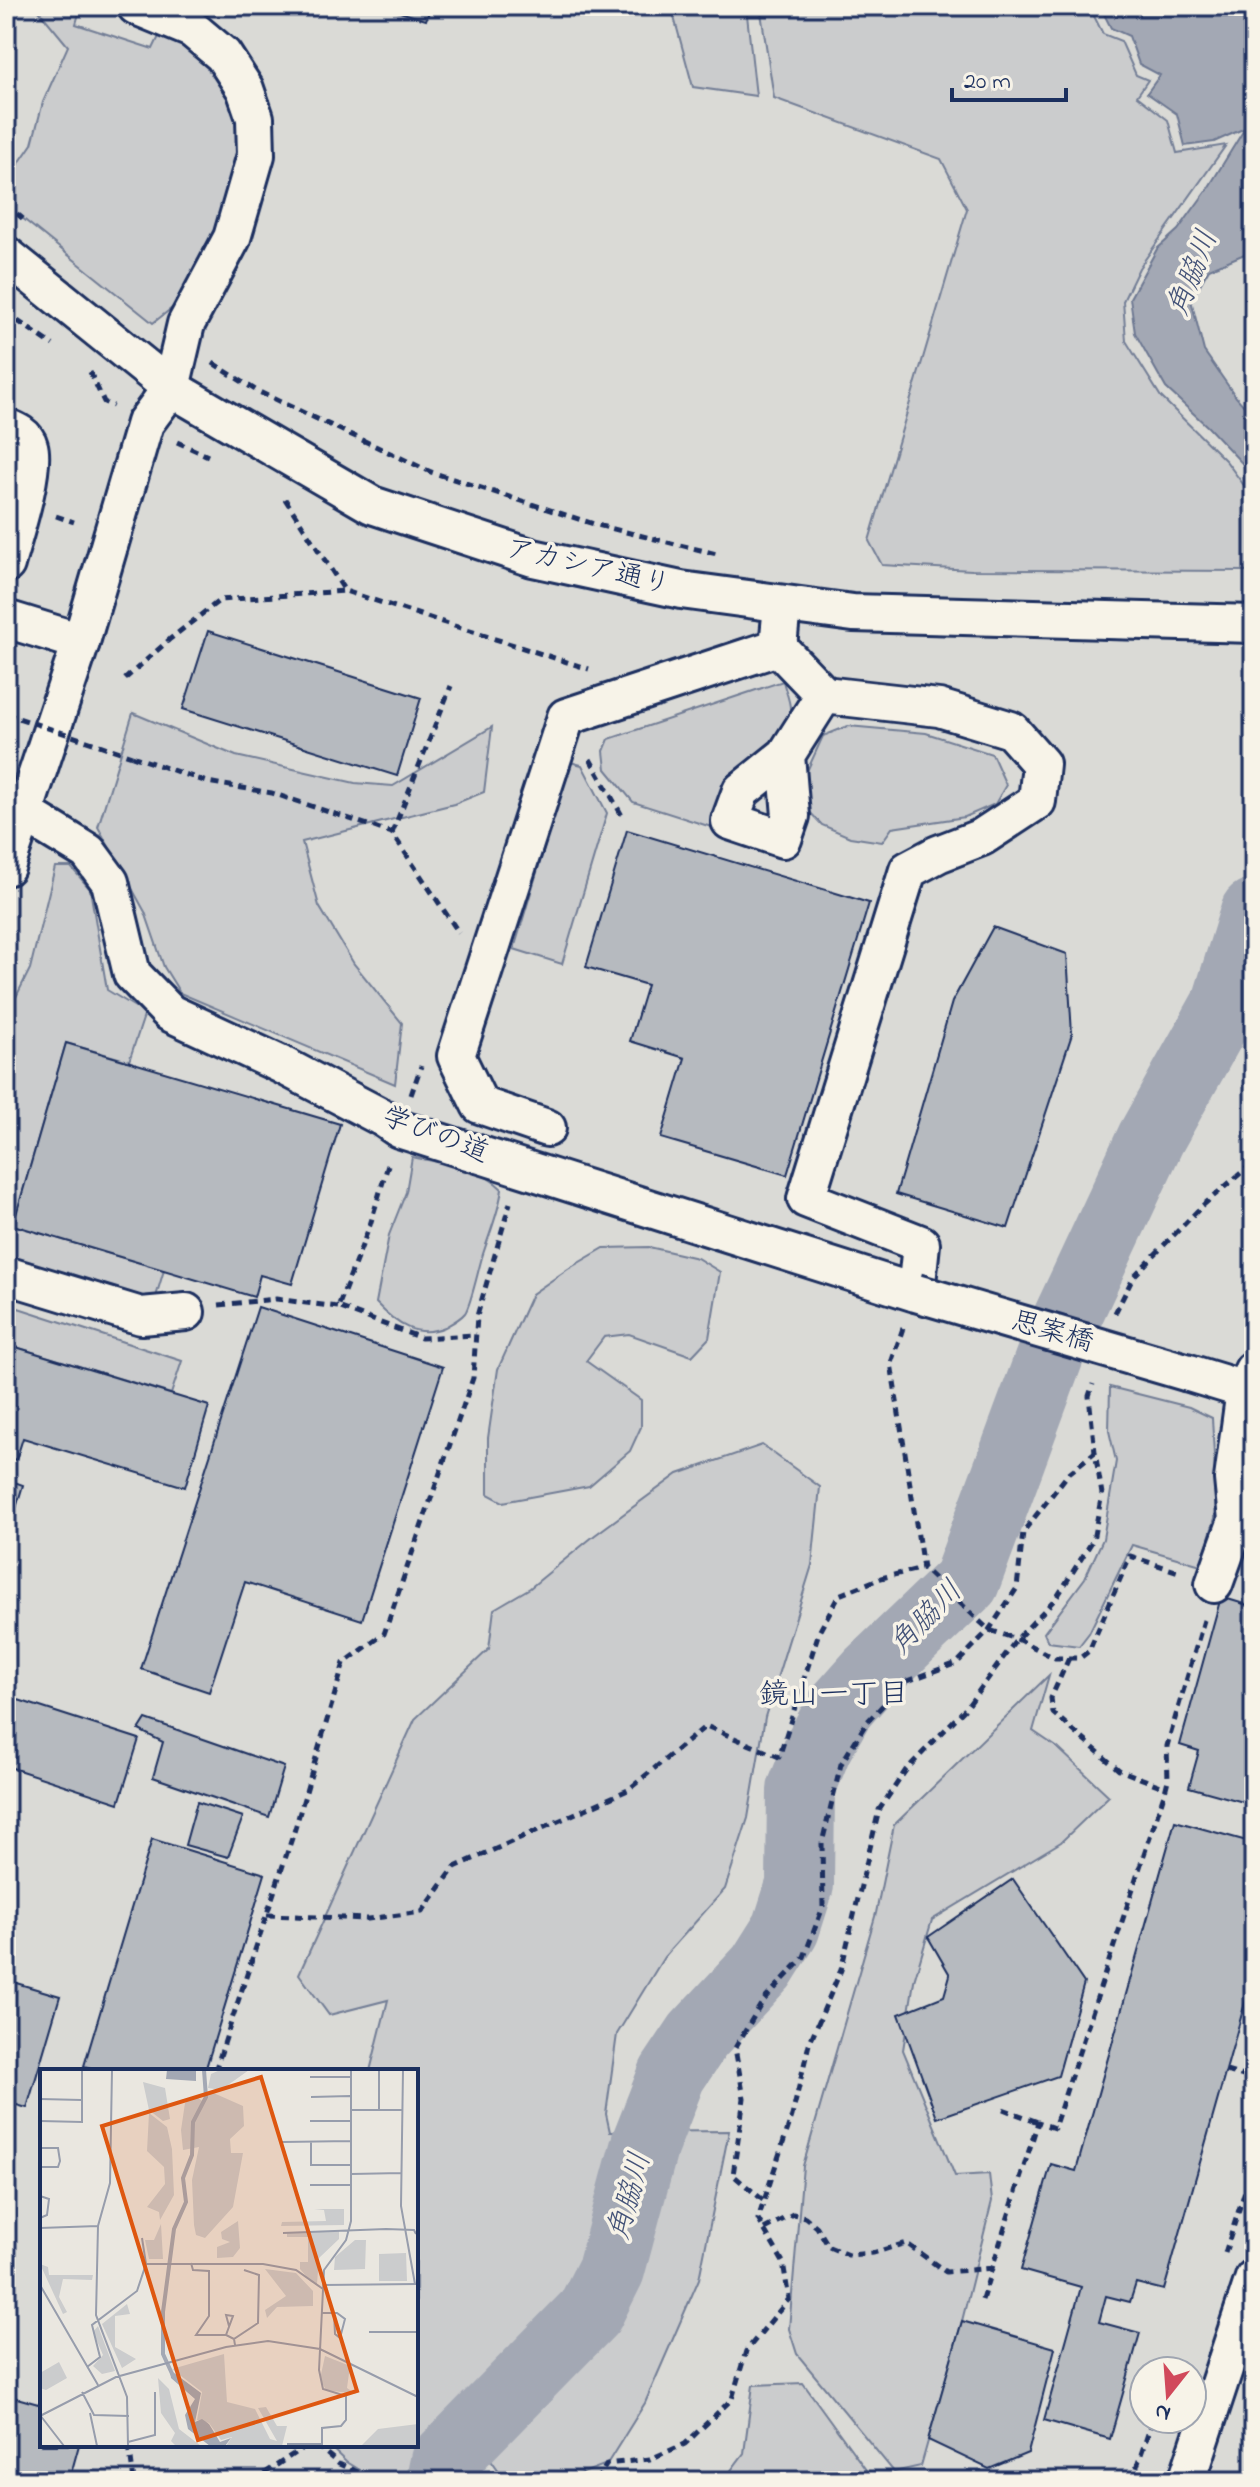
<svg xmlns="http://www.w3.org/2000/svg" width="1260" height="2487" font-family="'Indie Flower','Klee One',sans-serif">
	<style>
		.built { fill: #dadad6; fill-rule: evenodd }
		.green { fill: #cbcccd; stroke: #737e96; stroke-width: 2 }
		.water { fill: #a3a8b4; stroke: #6d7892; stroke-width: 2 }
		.lines { fill: none; stroke-linecap: round; stroke-linejoin: round }
		.river { stroke: #a3a8b4; stroke-width: 68 }
		.building { fill: #b6babf; stroke: #1b2f5e; stroke-width: 2 }
		.minor-casing { stroke: #1b2f5e; stroke-width: 42 }
		.path { stroke: #1b2f5e; stroke-width: 5; stroke-dasharray: 8 6; stroke-linecap: butt }
		.minor { stroke: #f7f3e8; stroke-width: 36 }
		.minor-bridge-casing { stroke: #1b2f5e; stroke-width: 42; stroke-linecap: butt }
		.path-bridge { stroke: #1b2f5e; stroke-width: 5; stroke-dasharray: 8 6; stroke-linecap: butt }
		.minor-bridge { stroke: #f7f3e8; stroke-width: 36 }
		.labels { text-anchor: middle; dominant-baseline: central; stroke-width: 7; stroke-linejoin: round; paint-order: stroke }
		.street-label { font-size: 28px; fill: #1b2f5e; stroke: #f7f3e8 }
		.water-label { font-size: 30px; font-style: italic; fill: #445378; stroke: #f7f3e8 }
		.neighbourhood-label { font-size: 30px; fill: #1b2f5e; stroke: #f7f3e8 }
		.inset-river { fill: none; stroke: #a3a8b4; stroke-width: 4 }
		.inset-road { fill: none; stroke: #979dac; stroke-width: 2 }
		.view { fill: #de5710; fill-opacity: 0.15; stroke: #de5710; stroke-width: 4 }
		.inset-edge { fill: none; stroke: #1b2f5e; stroke-width: 4 }
	</style>
	<rect width="100%" height="100%" fill="#eae7e0"/>
	<filter id="ink" filterUnits="userSpaceOnUse"><feTurbulence type="fractalNoise" baseFrequency=".0125" numOctaves="2"/><feDisplacementMap in="SourceGraphic" scale="16" xChannelSelector="R" yChannelSelector="G"/><feConvolveMatrix kernelMatrix="1 2 1 2 8 2 1 2 1" color-interpolation-filters="sRGB"/></filter>
	<g filter="url(#ink)">
		<path class="built" d="M 6,6 L 1254,6 L 1254,2481 L 6,2481 ZM 42,2071 L 416,2071 L 416,2445 L 42,2445 ZM 1144,2371 L 1192,2371 L 1192,2419 L 1144,2419 Z"/>
		<g class="green">
			<path d="M 35,6 L 81,6 L 76,24 L 153,49 L 164,26 L 226,78 L 239,133 L 240,172 L 226,225 L 177,304 L 153,323 L 6,205 L 6,182 L 32,144 L 43,102 L 68,46 Z"/>
			<path d="M 671,6 L 746,6 L 756,96 L 693,87 Z"/>
			<path d="M 760,6 L 1089,6 L 1103,34 L 1121,41 L 1136,75 L 1148,80 L 1137,96 L 1168,120 L 1177,153 L 1226,145 L 1139,268 L 1123,301 L 1126,341 L 1161,397 L 1226,461 L 1254,499 L 1254,571 L 972,570 L 882,565 L 869,541 L 967,209 L 941,159 L 774,98 Z"/>
			<path d="M 783,681 C 785,690 791,702 790,711 C 787,735 738,775 721,792 L 727,832 L 633,802 L 606,769 L 604,751 L 609,739 Z"/>
			<path d="M 133,713 L 236,756 L 355,783 L 393,786 L 492,727 L 484,792 L 454,804 L 302,842 L 319,906 L 354,964 L 402,1023 L 395,1084 L 180,993 L 164,967 L 145,912 L 98,827 Z"/>
			<path d="M 848,726 L 926,733 L 992,754 L 1006,785 L 995,804 L 965,817 L 892,828 L 882,842 L 850,837 L 822,825 L 806,808 L 802,782 L 823,736 Z"/>
			<path d="M 570,762 L 582,765 L 607,813 L 562,964 L 514,949 Z"/>
			<path d="M 55,867 L 71,867 L 90,889 L 107,990 L 145,1013 L 129,1061 L 66,1043 L 13,1225 L 164,1270 L 155,1300 L 129,1306 L 6,1268 L 6,1017 L 30,969 Z"/>
			<path d="M 412,1157 C 441,1163 481,1167 502,1189 C 499,1212 490,1232 483,1254 C 479,1266 471,1305 465,1313 C 460,1319 452,1323 445,1327 C 416,1339 396,1324 376,1303 L 389,1235 L 406,1192 Z"/>
			<path d="M 649,1247 L 697,1258 L 720,1272 L 709,1338 L 692,1356 L 629,1334 L 604,1337 L 586,1361 L 641,1400 L 641,1427 L 630,1451 L 589,1486 L 503,1502 L 488,1494 L 488,1438 L 498,1369 L 532,1294 L 568,1269 L 604,1248 Z"/>
			<path d="M 6,1304 L 182,1361 L 171,1394 L 6,1344 Z"/>
			<path d="M 1110,1387 L 1189,1407 L 1212,1418 L 1216,1492 L 1215,1518 L 1201,1565 L 1132,1545 L 1089,1633 L 1079,1646 L 1048,1642 L 1044,1633 L 1085,1578 L 1103,1539 L 1116,1461 L 1109,1431 Z"/>
			<path d="M 762,1445 L 820,1487 L 812,1565 L 765,1717 L 748,1818 L 725,1889 L 664,1957 L 617,2034 L 606,2114 L 610,2132 L 729,2131 L 699,2279 L 645,2403 L 607,2464 L 562,2481 L 506,2481 L 471,2431 L 424,2481 L 377,2481 L 346,2462 L 328,2445 L 416,2445 L 416,2071 L 370,2071 L 388,2000 L 329,2015 L 299,1974 L 415,1719 L 489,1649 L 494,1609 L 530,1588 L 595,1535 L 678,1474 Z"/>
			<path d="M 1049,1675 L 1033,1731 L 1058,1748 L 1109,1796 L 1061,1842 L 932,1920 L 914,1981 L 903,2050 L 955,2176 L 989,2174 L 992,2201 L 962,2321 L 921,2466 L 894,2472 L 797,2354 L 789,2329 L 803,2166 L 876,1913 L 894,1825 Z"/>
			<path d="M 803,2383 L 874,2481 L 723,2481 L 744,2453 L 753,2385 Z"/>
		</g>
		<path class="water" d="M 1100,6 L 1238,6 L 1254,21 L 1254,250 L 1209,269 L 1191,300 L 1204,351 L 1236,397 L 1254,417 L 1254,476 L 1208,427 L 1166,388 L 1135,333 L 1130,298 L 1157,249 L 1178,230 L 1207,190 L 1245,128 L 1214,142 L 1185,146 L 1177,114 L 1147,93 L 1160,75 L 1139,64 L 1129,36 L 1111,28 Z"/>
		<g class="lines">
			<path class="river" d="M 440,2481 L 444,2461 L 590,2312 L 611,2270 L 645,2144 L 672,2075 L 698,2036 L 762,1967 L 786,1929 L 800,1885 L 801,1790 L 818,1747 L 840,1708 L 871,1673 L 966,1582 L 1052,1350 L 1151,1138 L 1226,1003 L 1254,912"/>
		</g>
		<g class="building">
			<path d="M 380,6 L 431,6 L 426,20 Z"/>
			<path d="M 208,631 L 421,698 L 397,776 L 183,709 Z"/>
			<path d="M 627,830 L 869,903 L 787,1175 L 661,1138 L 685,1058 L 630,1041 L 647,985 L 586,967 Z"/>
			<path d="M 993,927 L 1067,954 L 1072,1034 L 1008,1228 L 896,1194 L 952,1002 Z"/>
			<path d="M 66,1043 L 340,1124 L 292,1284 L 260,1275 L 254,1297 L 13,1225 Z"/>
			<path d="M 258,1307 L 443,1367 L 362,1620 L 245,1582 L 209,1692 L 141,1669 Z"/>
			<path d="M 6,1344 L 209,1406 L 185,1487 L 23,1438 L 16,1460 L 6,1457 Z"/>
			<path d="M 6,1479 L 23,1485 L 6,1541 Z"/>
			<path d="M 1221,1597 L 1254,1607 L 1254,1805 L 1189,1787 L 1199,1751 L 1180,1745 Z"/>
			<path d="M 6,1696 L 139,1739 L 119,1803 L 6,1766 Z"/>
			<path d="M 146,1719 L 284,1767 L 269,1817 L 153,1777 L 163,1742 L 139,1730 Z"/>
			<path d="M 197,1802 L 243,1817 L 228,1857 L 185,1845 Z"/>
			<path d="M 1175,1821 L 1254,1843 L 1254,1971 L 1164,2290 L 1136,2283 L 1130,2302 L 1106,2296 L 1099,2322 L 1140,2333 L 1110,2439 L 1044,2420 L 1081,2287 L 1021,2270 L 1051,2164 L 1076,2171 Z"/>
			<path d="M 152,1839 L 265,1874 L 205,2071 L 101,2071 L 84,2066 Z"/>
			<path d="M 1013,1879 L 1084,1983 L 1058,2076 L 937,2118 L 899,2014 L 944,1996 L 950,1975 L 928,1937 Z"/>
			<path d="M 6,1980 L 60,1996 L 27,2108 L 6,2102 Z"/>
			<path d="M 962,2321 L 1055,2348 L 1028,2453 L 989,2469 L 928,2440 Z"/>
			<path d="M 6,2395 L 42,2405 L 42,2445 L 79,2445 L 69,2481 L 6,2481 Z"/>
		</g>
		<g class="lines">
			<defs>
				<g id="minor">
					<path d="M 6,255 L 171,388 L 372,505 L 533,558 L 681,590 L 853,613 L 1254,624"/>
					<path d="M 6,427 C 16,431 26,435 29,446 C 36,469 13,538 6,564"/>
					<path d="M 6,619 L 81,642"/>
					<path d="M 778,647 L 824,695 L 786,755 L 741,791 L 730,821 L 783,839 L 791,816 L 786,755"/>
					<path d="M 24,813 L 88,852 L 110,882 L 132,974 L 170,1013 L 282,1065 L 383,1118 L 399,1129 L 916,1293 L 921,1244 L 806,1199 L 908,870 L 938,854 L 982,837 L 1037,801 L 1041,764 L 1011,730 L 939,708 L 824,695"/>
					<path d="M 6,867 L 81,642 L 145,423 L 171,388 L 186,324 L 232,238 L 256,155 L 255,118 L 245,89 L 223,55 L 192,29 L 136,6"/>
					<path d="M 547,1128 L 480,1105 L 456,1056 L 566,717 L 778,647 L 782,605"/>
					<path d="M 6,1275 L 141,1316 L 186,1312"/>
					<path d="M 1189,1373 L 1245,1390 L 1253,1370"/>
					<path d="M 1214,1584 L 1237,1520 L 1233,1479 L 1245,1390"/>
					<path d="M 1187,2481 L 1254,2278"/>
				</g>
			</defs>
			<use href="#minor" class="minor-casing"/>
			<g class="path">
				<path d="M 6,205 L 27,222"/>
				<path d="M 6,313 L 53,345"/>
				<path d="M 213,363 L 257,391 L 431,472 L 597,525 L 717,554"/>
				<path d="M 90,372 L 104,402 L 113,406"/>
				<path d="M 177,442 L 208,456"/>
				<path d="M 285,499 L 345,591 L 589,669"/>
				<path d="M 56,516 L 74,522"/>
				<path d="M 125,679 L 170,639 L 220,600 L 344,591"/>
				<path d="M 132,756 L 207,782 L 272,793 L 392,833 L 459,933"/>
				<path d="M 590,759 L 624,819"/>
				<path d="M 392,833 L 451,686"/>
				<path d="M 411,1095 L 421,1066"/>
				<path d="M 388,1165 L 370,1225 L 338,1307 L 421,1338 L 476,1335"/>
				<path d="M 219,1305 L 276,1299 L 338,1307"/>
				<path d="M 1115,1313 L 1134,1276 L 1202,1206 L 1254,1162"/>
				<path d="M 903,1328 L 891,1363 L 923,1568 L 989,1630 L 1017,1639 L 1055,1658 L 1080,1658 L 1089,1651 L 1130,1556 L 1182,1573"/>
				<path d="M 1069,1658 L 1051,1698 L 1053,1713 L 1119,1770 L 1166,1788"/>
				<path d="M 267,1915 L 368,1919 L 422,1912 L 455,1867 L 628,1790 L 706,1726 L 779,1757 L 819,1632 L 839,1595 L 881,1578 L 923,1568"/>
				<path d="M 215,2071 L 294,1832 L 344,1663 L 384,1634 L 473,1378 L 477,1316 L 510,1203"/>
				<path d="M 1226,2071 L 1254,2079"/>
				<path d="M 1003,2109 L 1038,2122"/>
				<path d="M 763,2200 L 733,2175 L 744,2098 L 735,2048 L 763,2001 L 804,1957 L 823,1907 L 822,1843 L 841,1764 L 867,1722 L 905,1682 L 957,1663 L 989,1630 L 1017,1588 L 1023,1532 L 1069,1473 L 1095,1452"/>
				<path d="M 764,2229 L 793,2214 L 805,2217 L 817,2227 L 829,2247 L 848,2255 L 873,2253 L 906,2243 L 946,2272 L 994,2268"/>
				<path d="M 1225,2253 L 1254,2163"/>
				<path d="M 982,2300 L 1038,2122 L 1054,2128 L 1166,1788 L 1168,1780 L 1167,1746 L 1204,1620"/>
				<path d="M 129,2445 L 134,2481"/>
				<path d="M 316,2445 L 339,2464 L 378,2481"/>
				<path d="M 253,2481 L 307,2445"/>
				<path d="M 596,2481 L 607,2464 L 650,2459 L 685,2444 L 732,2399 L 746,2351 L 789,2299 L 783,2262 L 758,2219 L 792,2116 L 809,2044 L 841,1970 L 879,1810 L 906,1770 L 967,1707 L 1017,1639 L 1057,1597 L 1093,1540 L 1102,1494 L 1095,1452 L 1089,1396 L 1093,1384"/>
				<path d="M 989,2481 L 993,2474 L 1016,2481"/>
				<path d="M 1132,2481 L 1153,2419"/>
			</g>
			<use href="#minor" class="minor"/>
			<defs>
				<path id="minor-bridge" d="M 916,1293 L 1189,1373"/>
			</defs>
			<use href="#minor-bridge" class="minor-bridge-casing"/>
			<path class="path-bridge" d="M 6,714 L 132,756"/>
			<use href="#minor-bridge" class="minor-bridge"/>
		</g>
	</g>
	<g class="labels">
		<g class="street-label">
			<text transform="translate(588 568) rotate(13)">アカシア通り</text>
			<text transform="translate(435 1136) rotate(21)">学びの道</text>
			<text transform="translate(1052 1333) rotate(16)">思案橋</text>
		</g>
		<g class="water-label">
			<text transform="translate(1194 274) rotate(-69)">角脇川</text>
			<text transform="translate(927 1619) rotate(-46)">角脇川</text>
			<text transform="translate(631 2197) rotate(-75)">角脇川</text>
		</g>
		<g class="neighbourhood-label">
			<text x="834" y="1696">鏡山一丁目</text>
		</g>
	</g>
	<g transform="translate(40 2069)">
		<rect width="378" height="378" fill="#eae7e0"/>
		<path d="M 180,1 L 209,1 L 181,21 L 168,19 L 171,5 ZM 103,13 L 125,19 L 130,50 L 123,52 L 109,41 ZM 169,22 L 203,37 L 204,57 L 190,70 L 191,84 L 203,84 L 193,138 L 165,169 L 156,166 L 154,156 L 152,111 L 159,78 L 143,81 L 141,61 L 145,34 L 155,27 L 164,33 ZM 109,44 L 127,58 L 132,80 L 134,126 L 120,151 L 119,143 L 107,138 L 125,115 L 124,98 L 107,82 ZM 274,140 L 304,140 L 304,156 L 241,157 L 242,153 L 286,152 L 284,141 ZM 198,152 L 200,179 L 193,188 L 177,189 L 177,178 L 190,173 L 182,170 L 181,163 ZM 121,155 L 123,190 L 109,190 L 105,171 L 114,171 ZM 299,162 L 299,170 L 279,189 L 277,215 L 271,213 L 260,200 L 260,193 L 268,193 L 268,168 L 247,168 L 247,164 ZM 315,171 L 326,171 L 325,200 L 294,201 L 295,188 ZM 366,184 L 367,212 L 339,212 L 339,185 ZM 0,195 L 8,198 L 9,206 L 53,206 L 52,211 L 23,210 L 19,228 L 27,243 L 23,245 ZM 225,200 L 256,204 L 273,222 L 273,237 L 237,238 L 227,249 L 225,241 L 246,227 ZM 87,235 L 90,245 L 75,247 L 75,278 L 96,290 L 82,299 L 62,255 ZM 58,257 L 75,302 L 62,305 L 53,297 L 63,286 L 53,263 ZM 184,285 L 187,333 L 215,340 L 230,370 L 237,372 L 218,339 L 226,338 L 237,357 L 247,357 L 242,377 L 186,377 L 192,368 L 181,371 L 169,354 L 157,351 L 162,323 L 132,300 ZM 285,287 L 310,297 L 307,319 L 316,325 L 286,321 L 280,310 ZM 19,293 L 27,309 L 6,321 L 0,319 L 0,304 ZM 118,309 L 129,320 L 139,360 L 161,377 L 136,377 L 131,372 L 135,364 L 121,344 ZM 378,355 L 378,377 L 321,377 L 338,360 Z" fill="#cbcccd"/>
		<path d="M 127,1 L 156,1 L 156,12 L 126,10 ZM 130,301 L 161,324 L 155,353 L 162,350 L 169,355 L 180,373 L 191,369 L 185,377 L 170,377 L 148,360 L 145,346 L 155,330 L 131,309 Z" fill="#a3a8b4"/>
		<path class="inset-river" d="M 134,309 L 123,285 L 123,243 L 134,160 L 146,133 L 143,109 L 152,86 L 153,53 L 166,28 L 164,1"/>
		<path class="inset-road" d="M 72,1 L 70,114 L 58,157 L 56,246 L 87,328 L 88,377M 363,1 L 361,137 L 375,215M 270,8 L 311,8M 271,28 L 310,27M 0,30 L 42,31M 311,41 L 362,41M 339,41 L 339,1M 0,52 L 42,53 L 42,1M 270,52 L 311,52M 242,73 L 311,72M 271,73 L 271,96 L 311,96M 0,79 L 18,79 L 20,92 L 18,98 L 0,98M 311,105 L 362,104M 270,116 L 311,116M 0,127 L 9,130 L 7,146 L 0,149M 0,159 L 58,157M 243,164 L 346,160 L 374,161 L 376,165M 102,169 L 106,195M 151,194 L 153,201 L 169,202 L 169,247 L 156,266 L 186,266M 0,216 L 58,316M 283,216 L 378,215M 282,244 L 297,244 L 305,250 L 300,269 L 295,265 L 294,244M 189,257 L 186,246 L 193,247 L 186,266 L 194,270M 329,263 L 378,263M 195,276 L 194,270 L 218,254 L 219,206 L 204,201M 47,298 L 60,288 L 52,256 L 97,222 L 106,195 L 223,195 L 256,201 L 283,220M 42,323 L 54,346 L 89,347M 50,344 L 57,377M 0,346 L 24,377M 0,347 L 76,308 L 186,278 L 228,272 L 280,280 L 378,328M 88,373 L 115,366 L 115,323M 247,375 L 282,375 L 282,359 L 301,357 L 306,351 L 306,327 L 283,320 L 279,301 L 284,201 L 306,171 L 311,152 L 311,1"/>
		<path class="view" d="M 221,8 L 317,322 L 158,371 L 62,57 Z"/>
		<rect width="378" height="378" class="inset-edge"/>
	</g>
	<rect width="1260" height="2487" fill="none" stroke="#f7f3e8" stroke-width="32"/>
	<rect x="16" y="16" width="1228" height="2455" fill="none" stroke="#1b2f5e" stroke-width="3" filter="url(#ink)"/>
	<g transform="translate(1168 2395) rotate(197)"><circle r="38" fill="#f7f3e8" stroke="#9fa5b1" stroke-width="2"/>
	<path d="M0-6L14 30L0 20L-14 30Z" fill="#d1495b"/>
	<text y="-12" font-size="22" font-weight="bold" text-anchor="middle" fill="#1b2f5e">N</text>
	</g>
	<path d="M952 88v12h114v-12" fill="none" stroke="#1b2f5e" stroke-width="4"/>
	<text x="964" y="88" font-size="24" fill="#1b2f5e" stroke="#f7f3e8" stroke-width="6" paint-order="stroke">20 m</text>
</svg>
